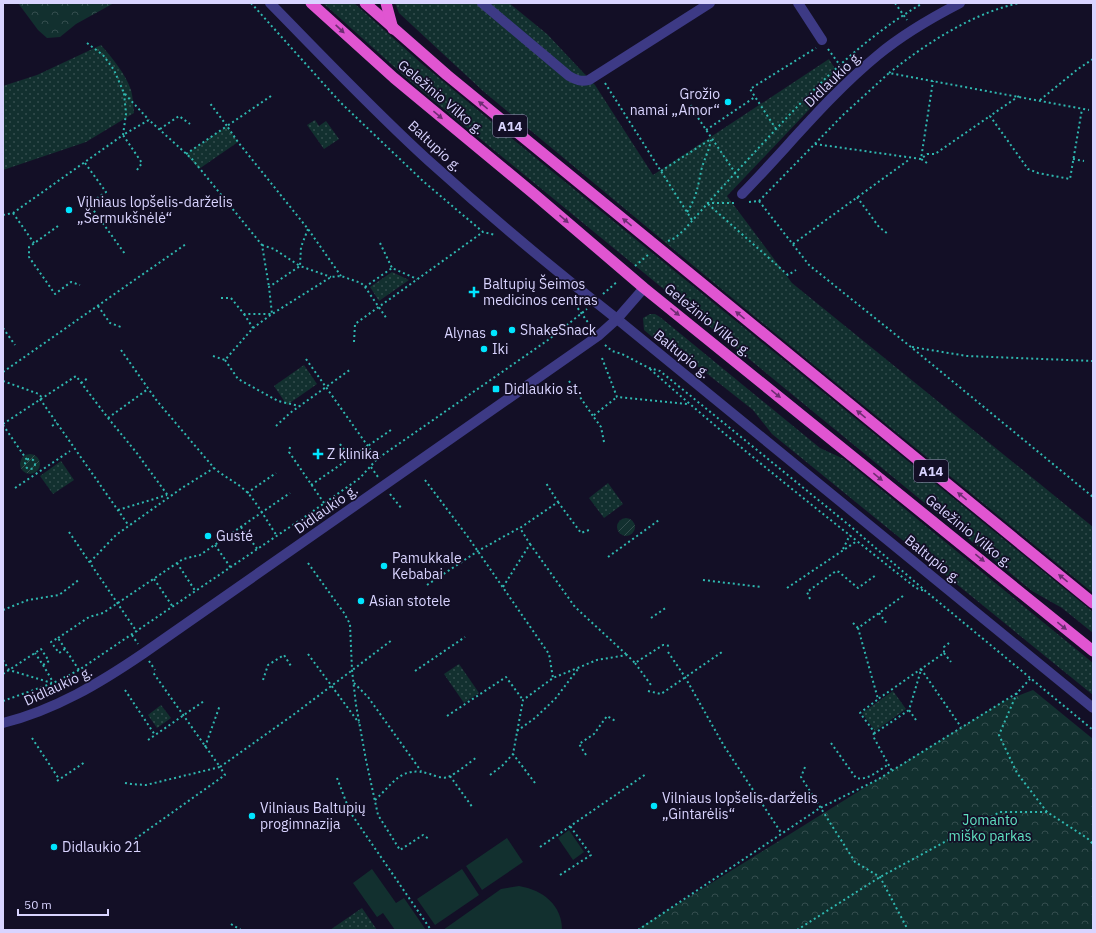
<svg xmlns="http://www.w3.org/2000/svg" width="1096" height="933" font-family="'IBM Plex Sans',sans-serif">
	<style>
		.grass { fill: url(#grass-dots) }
		.forest { fill: url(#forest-crowns) }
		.garden { fill: url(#garden-furrows) }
		.pitch { fill: #12302f }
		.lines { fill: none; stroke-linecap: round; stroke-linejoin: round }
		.path { stroke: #2fb8b0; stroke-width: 2; stroke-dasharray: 2 3; stroke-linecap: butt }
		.minor { stroke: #3d3a85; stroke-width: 10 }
		.tertiary { stroke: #3d3a85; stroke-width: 10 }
		.trunk { stroke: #e055d1; stroke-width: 11 }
		.oneway { fill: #6f2e73 }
		.poi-dot { fill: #00e5ff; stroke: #130f26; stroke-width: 1.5 }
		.labels { text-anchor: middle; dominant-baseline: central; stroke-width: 3.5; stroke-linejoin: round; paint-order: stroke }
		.shield { fill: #130f26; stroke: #9e99be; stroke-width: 1 }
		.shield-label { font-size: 13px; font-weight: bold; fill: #d9d4ff }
		.street-label { font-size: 14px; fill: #d9d4ff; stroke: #130f26 }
		.poi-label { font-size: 14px; fill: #d9d4ff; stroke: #130f26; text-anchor: start }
		.park-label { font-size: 14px; fill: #5fe0c0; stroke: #130f26 }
	</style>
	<defs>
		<pattern id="grass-dots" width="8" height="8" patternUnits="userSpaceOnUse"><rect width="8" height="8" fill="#12302f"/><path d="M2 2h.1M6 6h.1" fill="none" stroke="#344d4e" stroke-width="1.8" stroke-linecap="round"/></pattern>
		<pattern id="forest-crowns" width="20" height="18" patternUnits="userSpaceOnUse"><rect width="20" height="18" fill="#12302f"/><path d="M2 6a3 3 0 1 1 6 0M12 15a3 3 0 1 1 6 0" fill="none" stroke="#344d4e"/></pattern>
		<pattern id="garden-furrows" width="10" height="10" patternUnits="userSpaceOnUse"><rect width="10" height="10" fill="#12302f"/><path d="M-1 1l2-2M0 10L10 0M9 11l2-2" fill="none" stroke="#344d4e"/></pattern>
	</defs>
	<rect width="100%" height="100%" fill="#130f26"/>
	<g class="grass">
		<path d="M 323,3 L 354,3 L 421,63 L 515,141 L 1093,612 L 1093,633 L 1062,608 L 1032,591 L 411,82 Z"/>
		<path d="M 395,3 L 509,3 L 547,34 L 595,85 L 653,175 L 829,59 L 840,77 L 727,196 L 792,283 L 1093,527 L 1093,593 L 749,312 L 483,91 L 399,13 Z"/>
		<path d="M 101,45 C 113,59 125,73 131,90 C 133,97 133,105 134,113 L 86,142 L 3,170 L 3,86 L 37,75 Z"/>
		<path d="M 315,120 L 319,126 L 326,121 L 339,139 L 324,149 L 307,125 Z"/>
		<path d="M 227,126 L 238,142 L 199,169 L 186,154 Z"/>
		<path d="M 392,272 L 409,280 L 379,301 L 370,287 Z"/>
		<path d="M 650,314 L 655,314 L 660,317 L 820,448 L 844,459 L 1093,663 L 1093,695 L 772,434 L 753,410 L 672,346 L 663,346 L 644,330 L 643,318 Z"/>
		<path d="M 304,365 L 317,384 L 287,405 L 274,386 Z"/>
		<path d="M 61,461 L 74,480 L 53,494 L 40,476 Z"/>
		<path d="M 608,483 L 623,504 L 604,518 L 589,498 Z"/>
		<path d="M 459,664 L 479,693 L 464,703 L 444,674 Z"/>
		<path d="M 893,691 L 906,709 L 875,731 L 862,713 Z"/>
		<path d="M 161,705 L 171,718 L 157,728 L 148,715 Z"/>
		<path d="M 362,908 L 377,930 L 330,930 Z"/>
	</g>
	<g class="forest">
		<path d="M 18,3 L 114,3 L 76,24 L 60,37 L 47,38 L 38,30 Z"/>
		<path d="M 1033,690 L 1093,739 L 1093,930 L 636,930 L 1002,702 Z"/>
	</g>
	<g class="garden">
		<circle cx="30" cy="464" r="10"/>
		<circle cx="626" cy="527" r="9"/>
	</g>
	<g class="pitch">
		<path d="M 569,830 L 584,852 L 573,860 L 558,838 Z"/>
		<path d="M 507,838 L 523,862 L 482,890 L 466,866 Z"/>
		<path d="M 372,869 L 396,903 L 404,898 L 426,930 L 395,930 L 383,913 L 377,917 L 353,883 Z"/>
		<path d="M 462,869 L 479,895 L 435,925 L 417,899 Z"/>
		<path d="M 519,886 C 543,890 562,905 562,930 L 443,930 L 501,889 Z"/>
	</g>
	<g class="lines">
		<g class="path">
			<path d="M 251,3 L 340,102 L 424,182 L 483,232 L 495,235"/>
			<path d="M 895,3 L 907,20"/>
			<path d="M 87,43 L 103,55 L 114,70 L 124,93 L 149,120"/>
			<path d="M 828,49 L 839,64"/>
			<path d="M 889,73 C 927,43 971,14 1019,3"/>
			<path d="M 605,83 L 692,220"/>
			<path d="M 271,96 L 227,126 L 238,142 L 308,229 L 341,276"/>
			<path d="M 1019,96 L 990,116 L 1028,169 L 1038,173 L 1070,179 L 1082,109"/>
			<path d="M 1040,100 L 1078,69 L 1093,59"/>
			<path d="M 691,105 L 692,109 L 740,180"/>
			<path d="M 160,129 L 179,116 L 190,124"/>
			<path d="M 776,129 L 750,89 L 816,48"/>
			<path d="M 706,130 L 755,97"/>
			<path d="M 815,144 L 921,159 L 933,81"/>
			<path d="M 186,154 L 227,126 L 209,102"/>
			<path d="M 1073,159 L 1084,161"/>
			<path d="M 85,163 L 106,192 L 89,204 L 125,254"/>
			<path d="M 927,163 L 921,159 L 927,154 L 935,154 L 990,116"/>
			<path d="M 137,170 L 142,163 L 123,135 L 149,120 L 192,159 L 262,245 L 269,287"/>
			<path d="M 661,171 L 711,139"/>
			<path d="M 857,197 L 879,227 L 888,234"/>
			<path d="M 759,201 L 809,265 L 911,347 L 1093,497"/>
			<path d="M 749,202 L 759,201 L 843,115 L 889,73 L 1089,110"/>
			<path d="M 707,203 L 736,203"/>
			<path d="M 708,204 L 788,275 L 796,270"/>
			<path d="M 687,212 C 697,197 698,185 702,167 C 705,158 709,150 711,140"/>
			<path d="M 13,213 L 34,243"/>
			<path d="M 3,215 L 13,213 L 123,135 L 126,114 L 124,93"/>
			<path d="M 58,226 L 29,247 L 29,257 L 55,294 L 71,282 L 80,285"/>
			<path d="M 668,241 L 675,238 L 685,229 C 711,199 738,170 765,141 C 814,88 860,40 923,3"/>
			<path d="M 380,243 L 392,268"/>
			<path d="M 793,244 L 910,159"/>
			<path d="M 262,245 L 274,249 L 300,266 L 301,247 L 308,229"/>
			<path d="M 635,266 L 648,255"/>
			<path d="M 365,287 L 392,268 L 417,279"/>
			<path d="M 603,294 L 618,281"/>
			<path d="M 569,296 L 592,328"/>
			<path d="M 221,298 L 231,298 L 244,314 L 272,314 L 269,287 L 300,266 L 331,277"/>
			<path d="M 98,306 L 110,323 L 121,327"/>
			<path d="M 244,314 L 253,328"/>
			<path d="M 3,328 L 15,345"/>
			<path d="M 354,342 L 355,324 L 483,232"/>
			<path d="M 605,345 L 612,351 L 622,354 L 649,368 L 660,371 L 849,525 L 929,594 L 1093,730"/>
			<path d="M 912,347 L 967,356 L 1093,361"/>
			<path d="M 121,350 L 157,401 L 214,468 C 224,477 238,483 247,492 C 258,504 268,523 277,536"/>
			<path d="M 213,356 L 225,360 L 253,328 L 272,314 L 331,277 L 341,276 L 361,283 L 365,287 L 387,319"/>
			<path d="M 602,358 L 617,397 L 687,404"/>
			<path d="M 306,359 L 377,459"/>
			<path d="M 225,360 L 238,379 L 278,401 L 299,406"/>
			<path d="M 650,369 C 736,446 827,517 916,588 L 925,591"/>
			<path d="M 3,372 L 186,244"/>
			<path d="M 3,381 L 39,394 L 42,398"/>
			<path d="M 569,381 L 593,416"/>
			<path d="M 81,383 L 88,378"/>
			<path d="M 40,399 L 129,526"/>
			<path d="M 108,418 L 148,389"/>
			<path d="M 3,424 L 76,376 L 108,418 L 136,452 L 169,497"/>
			<path d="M 3,425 L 27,460"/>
			<path d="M 52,426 L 57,423"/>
			<path d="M 276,426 L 290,413 L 351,369"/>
			<path d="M 604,442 L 601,427 L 593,416 L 617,397"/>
			<path d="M 340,444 L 350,458"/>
			<path d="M 290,447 L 289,452 L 324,503"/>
			<circle cx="30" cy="464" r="5"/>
			<path d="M 371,467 L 378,477"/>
			<path d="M 425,480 L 468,537 L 549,654 L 553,678"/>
			<path d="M 311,485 L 391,430"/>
			<path d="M 15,488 L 70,451"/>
			<path d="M 247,493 L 276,473"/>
			<path d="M 390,494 L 402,509"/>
			<path d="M 558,502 L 581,533 L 589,530"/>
			<path d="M 118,510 L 167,495"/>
			<path d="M 241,527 L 258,550"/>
			<path d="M 69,532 L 137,632"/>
			<path d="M 530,544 L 575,607 L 627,655"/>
			<path d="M 215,545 L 231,568"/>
			<path d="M 843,549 L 850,535"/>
			<path d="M 608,557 L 659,520"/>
			<path d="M 90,562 L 116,535 L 182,488 L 214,468"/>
			<path d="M 177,563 L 196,592"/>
			<path d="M 308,563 L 344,613 L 350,624 L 352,670 L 356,705 L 366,760 L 378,815 L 400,850 L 423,835 L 429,839"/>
			<path d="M 154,579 L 173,607"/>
			<path d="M 703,580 L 761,587"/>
			<path d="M 427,585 L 478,551 L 519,528"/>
			<path d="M 503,587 L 530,544 L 520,528 L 558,502 L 546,483"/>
			<path d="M 787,588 L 857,541"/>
			<path d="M 903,596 L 858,628 L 878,699 L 944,653 L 944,647 L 949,643"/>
			<path d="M 810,599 L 807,592 L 836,571 L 839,572 L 858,588 L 876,575"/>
			<path d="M 3,610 L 28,600 L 59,595 L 80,579"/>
			<path d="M 879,613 L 887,624"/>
			<path d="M 651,618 L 667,607"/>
			<path d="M 853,623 L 858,628"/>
			<path d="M 132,635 L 138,644"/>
			<path d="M 58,638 L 89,617 L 103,613 L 183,559 L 200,555 L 290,493"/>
			<path d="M 65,649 L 59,653 L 51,642 L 58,638 L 79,670"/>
			<path d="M 668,652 L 685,677 L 724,746 L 782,834"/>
			<path d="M 944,653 L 951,662"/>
			<path d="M 308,654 L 359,723"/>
			<path d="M 3,660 L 9,670 L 52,683"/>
			<path d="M 149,661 L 155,670"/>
			<path d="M 635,663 L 651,685"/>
			<path d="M 43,665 L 53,682"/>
			<path d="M 921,669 L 961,727"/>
			<path d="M 415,671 L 465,637"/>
			<path d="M 3,674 L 41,649 L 49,661 L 43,665 L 35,653"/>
			<path d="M 263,680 L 268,665 L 284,655 L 291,666"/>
			<path d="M 354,683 L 368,697 L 421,771"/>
			<path d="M 125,690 L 155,735"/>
			<path d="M 648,691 L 661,694 L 722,652"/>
			<path d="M 1017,693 L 999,735 L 1017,773 L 1047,812"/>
			<path d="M 877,700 L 860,713 L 875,733 L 909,710"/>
			<path d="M 3,701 L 53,683 L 79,670 L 306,516 L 360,478 L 377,459 L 548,340 L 587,309"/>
			<path d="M 447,716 L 506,677 L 523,700"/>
			<path d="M 916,720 L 909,710 L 921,670"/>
			<path d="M 517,731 L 535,718 L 555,699 L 578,669"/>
			<path d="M 874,733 L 873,736 L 892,771"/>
			<path d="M 32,738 L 59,779"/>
			<path d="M 148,740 L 204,701"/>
			<path d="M 831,743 L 856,778 C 868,781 879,770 889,764"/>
			<path d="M 205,747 L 220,705"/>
			<path d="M 586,755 L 579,744 L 594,734 L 607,716 L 617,722"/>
			<path d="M 805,767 L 801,777 L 855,862 L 880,877 L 908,930"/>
			<path d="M 490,775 L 502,766 L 513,754"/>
			<path d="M 450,776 L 473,808"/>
			<path d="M 337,778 L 350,812 L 431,930"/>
			<path d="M 57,781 L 85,762"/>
			<path d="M 125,783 L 131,784 L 146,785 L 220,767 L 152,671"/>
			<path d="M 535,783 L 513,754 L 523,700 L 553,678 L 597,660 L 627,655 L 635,663 L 663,645 L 671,646"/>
			<path d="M 375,800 C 394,783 401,765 430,774 C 435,776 443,779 448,777 C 456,774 470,762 477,757"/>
			<path d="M 135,839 L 225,775 L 220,767 L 293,715 L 392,640"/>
			<path d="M 540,847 L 646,774"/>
			<path d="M 560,875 L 591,855 L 570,826"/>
			<path d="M 231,924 L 241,930"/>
			<path d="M 638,930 L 820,808 L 877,780 L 1017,693 L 1030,679"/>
			<path d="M 797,930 L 880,877 L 1000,812 L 1047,812 L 1087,838 L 1093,844"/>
		</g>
		<g class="minor">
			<path d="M 270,3 C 322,56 374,111 429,161 C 490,216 553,269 617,319"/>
			<path d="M 482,3 L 569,76 C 576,80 581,82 589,80 L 710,3"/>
			<path d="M 798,3 L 822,40"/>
			<path d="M 742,194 C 787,148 828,96 878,55 C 903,34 931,18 960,3"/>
		</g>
		<g class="tertiary">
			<path d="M 617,319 L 1093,708"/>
			<path d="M 3,723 C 55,710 100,683 144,653 L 598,336 L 617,319 L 644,288"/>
		</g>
		<g class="trunk">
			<path d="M 311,3 L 394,78 L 534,194 L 644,288 L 1093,651"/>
			<path d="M 365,3 L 447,75 L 1093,603"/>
			<path d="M 386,3 L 393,29"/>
		</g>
	</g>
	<defs><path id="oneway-solid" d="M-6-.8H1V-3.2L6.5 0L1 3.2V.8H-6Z"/></defs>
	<g class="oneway">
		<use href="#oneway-solid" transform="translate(340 29) rotate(43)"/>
		<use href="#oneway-solid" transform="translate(483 105) rotate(-141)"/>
		<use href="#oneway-solid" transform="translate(438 115) rotate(40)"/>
		<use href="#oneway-solid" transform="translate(564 219) rotate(41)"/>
		<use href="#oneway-solid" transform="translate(627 222) rotate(-141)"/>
		<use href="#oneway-solid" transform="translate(675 312) rotate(39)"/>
		<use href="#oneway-solid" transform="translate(740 315) rotate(-141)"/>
		<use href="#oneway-solid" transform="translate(776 394) rotate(39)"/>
		<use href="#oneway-solid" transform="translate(861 414) rotate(-141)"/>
		<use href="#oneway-solid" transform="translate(878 477) rotate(39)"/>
		<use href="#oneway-solid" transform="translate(962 496) rotate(-141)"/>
		<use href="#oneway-solid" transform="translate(980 558) rotate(39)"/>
		<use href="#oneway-solid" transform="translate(1063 578) rotate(-141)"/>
		<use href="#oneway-solid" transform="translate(1062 626) rotate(39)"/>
	</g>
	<g class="poi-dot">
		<circle cx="728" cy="102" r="4"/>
		<circle cx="69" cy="210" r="4"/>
		<path d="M472 286h4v4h4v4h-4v4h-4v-4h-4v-4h4z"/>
		<circle cx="512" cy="330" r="4"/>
		<circle cx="494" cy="333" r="4"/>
		<circle cx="484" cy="349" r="4"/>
		<rect x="492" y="385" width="8" height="8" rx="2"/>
		<path d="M316 448h4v4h4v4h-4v4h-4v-4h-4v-4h4z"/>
		<circle cx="208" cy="536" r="4"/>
		<circle cx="384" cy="566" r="4"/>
		<circle cx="361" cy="601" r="4"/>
		<circle cx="654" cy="806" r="4"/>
		<circle cx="252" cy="816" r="4"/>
		<circle cx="54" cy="847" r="4"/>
	</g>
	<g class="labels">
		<g class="shield">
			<rect x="493" y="115" width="34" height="22" rx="3"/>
			<rect x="914" y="460" width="34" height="22" rx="3"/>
		</g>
		<g class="shield-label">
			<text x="510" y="126">A14</text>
			<text x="931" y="471">A14</text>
		</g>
		<g class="street-label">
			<text transform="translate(833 79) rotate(-44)">Didlaukio g.</text>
			<text transform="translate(441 97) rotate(40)">Geležinio Vilko g.</text>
			<text transform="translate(435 146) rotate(43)">Baltupio g.</text>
			<text transform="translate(708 320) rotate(39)">Geležinio Vilko g.</text>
			<text transform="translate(682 354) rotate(39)">Baltupio g.</text>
			<text transform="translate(326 509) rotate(-35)">Didlaukio g.</text>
			<text transform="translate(969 531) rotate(39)">Geležinio Vilko g.</text>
			<text transform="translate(933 559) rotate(39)">Baltupio g.</text>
			<text transform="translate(58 686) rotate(-25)">Didlaukio g.</text>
		</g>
		<g class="poi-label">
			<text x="720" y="94" text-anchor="end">Grožio<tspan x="720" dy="16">namai „Amor“</tspan></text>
			<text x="77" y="202">Vilniaus lopšelis-darželis<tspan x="77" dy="16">„Šermukšnėlė“</tspan></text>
			<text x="483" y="284">Baltupių Šeimos<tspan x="483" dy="16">medicinos centras</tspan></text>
			<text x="520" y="330">ShakeSnack</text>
			<text x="486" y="333" text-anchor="end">Alynas</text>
			<text x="492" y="349">Iki</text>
			<text x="504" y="389">Didlaukio st.</text>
			<text x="327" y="454">Z klinika</text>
			<text x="216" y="536">Gusté</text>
			<text x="392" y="558">Pamukkale<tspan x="392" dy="16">Kebabai</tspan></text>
			<text x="369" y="601">Asian stotele</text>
			<text x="662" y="798">Vilniaus lopšelis-darželis<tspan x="662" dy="16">„Gintarėlis“</tspan></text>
			<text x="260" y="808">Vilniaus Baltupių<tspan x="260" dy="16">progimnazija</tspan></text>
			<text x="62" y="847">Didlaukio 21</text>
		</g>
		<g class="park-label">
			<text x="990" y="820">Jomanto<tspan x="990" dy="16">miško parkas</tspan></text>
		</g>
	</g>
	<rect width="1096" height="933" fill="none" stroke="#d9d4ff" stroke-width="8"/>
	<path d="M18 909v6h90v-6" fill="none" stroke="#d9d4ff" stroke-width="2"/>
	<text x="24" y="909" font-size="12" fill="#d9d4ff" stroke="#130f26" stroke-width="3" paint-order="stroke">50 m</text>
</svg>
